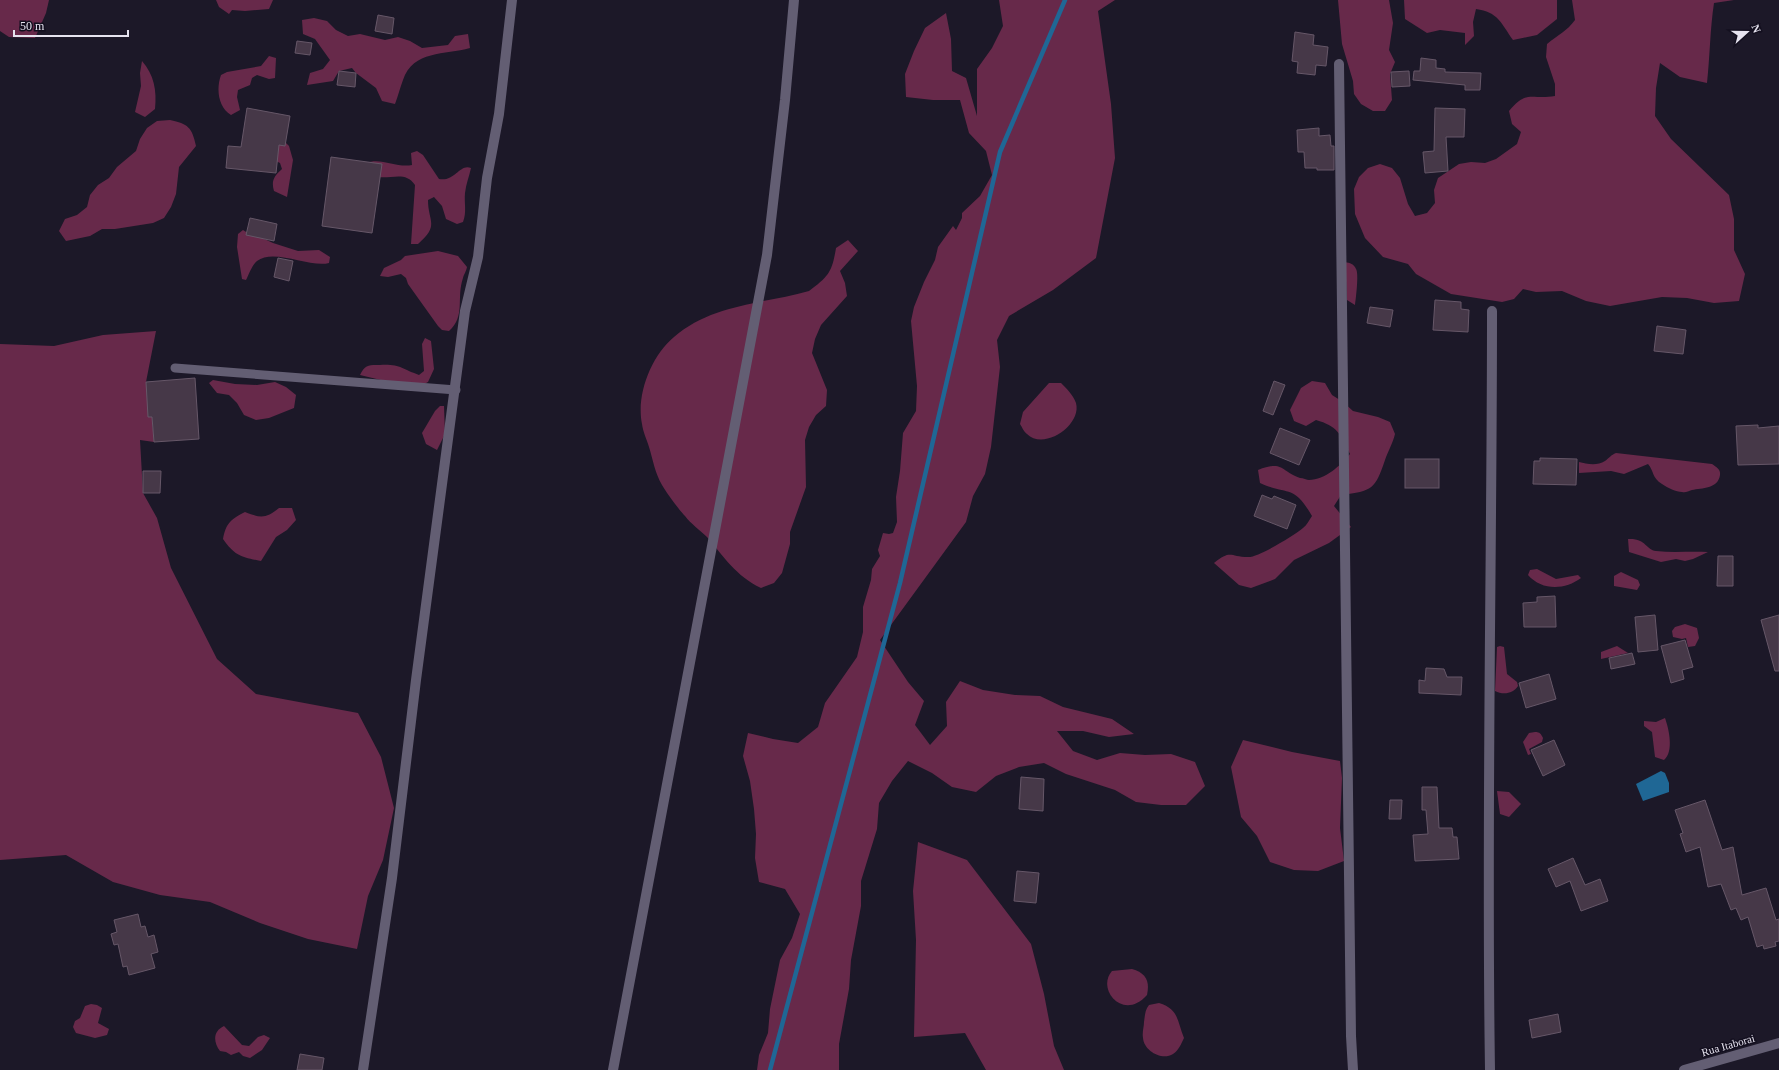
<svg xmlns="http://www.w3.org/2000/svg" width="1779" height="1070" font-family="Georgia,serif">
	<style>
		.green { fill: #67294a }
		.water { fill: #1f6795 }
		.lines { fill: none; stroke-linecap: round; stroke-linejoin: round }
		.stream { stroke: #1f6795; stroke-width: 4.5 }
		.building { fill: #463848; stroke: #665768 }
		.lane { stroke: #635e73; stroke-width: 9 }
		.street { stroke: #635e73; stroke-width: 10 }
		.secondary { stroke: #635e73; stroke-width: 10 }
		.labels { text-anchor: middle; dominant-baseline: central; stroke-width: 3; stroke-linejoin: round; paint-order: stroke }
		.street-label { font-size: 11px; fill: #e6e3ef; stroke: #130f1f }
	</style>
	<rect width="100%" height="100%" fill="#1c1828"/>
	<g class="green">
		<path d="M 0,0 L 49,0 L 46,13 L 35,38 L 9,37 L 0,31 Z"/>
		<path d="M 216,0 L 273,0 L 269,9 L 245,11 L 232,10 L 229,14 L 219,7 Z"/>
		<path d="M 999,0 L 1115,0 L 1098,11 L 1111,104 L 1115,158 L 1096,258 L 1053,290 L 1009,316 L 997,340 L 1000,367 L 991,447 L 985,474 L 973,496 L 966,522 L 880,640 L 908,682 L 924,701 L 915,725 L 930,745 L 947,726 L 946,702 L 960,681 L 983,690 L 1015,695 L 1040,696 L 1063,707 L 1112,719 L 1134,734 L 1109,737 L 1083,731 L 1057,731 L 1073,751 L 1097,760 L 1120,753 L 1145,755 L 1171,754 L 1195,762 L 1205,786 L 1186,805 L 1161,805 L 1136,802 L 1115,790 L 1066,774 L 1044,763 L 1019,767 L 996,776 L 976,792 L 952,787 L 932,773 L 908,761 L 892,781 L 879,803 L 877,829 L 861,881 L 861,906 L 851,960 L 849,989 L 839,1044 L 839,1070 L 757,1070 L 759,1055 L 768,1033 L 770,1009 L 780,960 L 792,938 L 800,914 L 785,889 L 759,882 L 755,858 L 756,834 L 754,809 L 750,781 L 743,756 L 748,733 L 773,739 L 798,743 L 818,727 L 825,703 L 857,657 L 863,632 L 863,607 L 871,580 L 872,569 L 880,556 L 878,550 L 883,533 L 889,534 L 893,533 L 897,522 L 896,497 L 900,471 L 903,433 L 916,411 L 917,386 L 911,321 L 914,307 L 924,282 L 935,260 L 938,247 L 953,226 L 956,230 L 962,218 L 962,213 L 980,196 L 992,175 L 986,151 L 969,133 L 960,100 L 933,100 L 906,97 L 905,74 L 914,51 L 925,28 L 946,13 L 951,39 L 952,71 L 966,78 L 977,116 L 977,69 L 992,48 L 1003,26 Z"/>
		<path d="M 1338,0 L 1389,0 L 1393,23 L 1389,50 L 1395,62 L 1390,74 L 1392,100 L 1385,111 L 1373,111 L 1361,104 L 1354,94 L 1353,81 L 1342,44 Z"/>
		<path d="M 1404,0 L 1557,0 L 1557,19 L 1537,35 L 1513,40 C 1501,23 1498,12 1476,9 L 1473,22 L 1474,36 L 1465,45 L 1465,33 L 1440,30 L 1427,33 L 1405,19 Z"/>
		<path d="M 1572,0 L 1734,0 L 1714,3 C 1710,29 1710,56 1707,83 L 1680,77 L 1660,63 L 1656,88 L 1655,116 L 1671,139 L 1729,195 L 1734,219 L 1734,250 L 1745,274 L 1739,301 L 1714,303 L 1687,298 L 1662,297 L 1610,306 L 1586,301 L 1562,291 L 1536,292 L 1523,289 L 1514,299 L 1502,302 L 1451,294 L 1416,274 L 1408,264 L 1383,257 L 1365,238 L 1355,214 L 1354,189 L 1359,177 L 1368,168 L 1380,164 L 1392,168 L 1400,178 L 1408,204 L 1415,216 L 1427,213 L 1435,203 L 1434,190 L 1438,178 L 1459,164 L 1471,162 L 1485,163 L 1496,159 L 1517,144 L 1521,132 L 1512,124 L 1509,111 C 1527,89 1531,100 1555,96 L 1555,84 L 1546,57 L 1547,44 C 1558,35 1567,31 1575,20 Z"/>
		<path d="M 314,18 L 327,21 L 336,30 L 348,36 L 360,34 L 385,40 L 398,37 L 410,41 L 422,48 L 448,45 L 455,36 L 468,34 L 470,48 C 445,55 413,50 403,80 C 400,88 398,96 395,104 L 382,101 L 376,88 L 356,73 L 352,68 L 339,71 L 333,81 L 307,85 L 310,73 L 323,69 L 330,60 L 315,39 L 303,34 L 302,20 Z"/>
		<path d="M 269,56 L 276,58 L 275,78 L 269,79 L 257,75 L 252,78 L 250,85 L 238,90 L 237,97 L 240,110 L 231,115 C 218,107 216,89 221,75 L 227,72 L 261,66 Z"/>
		<path d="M 142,61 C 154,75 157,90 155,109 L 145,117 L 135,112 L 141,86 L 140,73 Z"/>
		<path d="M 170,120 C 188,124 192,127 196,146 L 179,167 L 176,194 L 171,207 L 164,218 L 153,223 L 115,229 L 102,229 L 90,236 L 66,241 L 59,231 L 65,219 L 77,215 L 87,207 L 90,195 L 98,185 L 109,178 L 117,167 L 136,151 L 140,139 L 147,128 L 157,121 Z"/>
		<path d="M 246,136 L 285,142 L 289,146 L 293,160 L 287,197 L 274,191 C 271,181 274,176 282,169 L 280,163 L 244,145 L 242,139 Z"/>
		<path d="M 417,151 L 423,155 L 439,179 C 455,182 460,163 471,168 C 469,177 466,184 465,193 C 464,203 467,212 463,222 L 457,224 L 446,219 L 442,206 L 434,197 L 428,200 C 428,222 440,225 418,244 L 411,244 L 415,185 C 406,171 392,179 378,177 L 366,163 C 381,157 396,168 412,165 L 411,153 Z"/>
		<path d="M 243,230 L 254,237 L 260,237 L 273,243 L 298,251 L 319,250 L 330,257 L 329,263 C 310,268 274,248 257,261 C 252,265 249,274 246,280 L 242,279 L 237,247 L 238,234 Z"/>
		<path d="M 848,240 L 858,251 L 840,271 L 845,283 L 847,296 L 821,325 L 815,339 L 812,353 L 827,390 L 826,406 L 816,415 L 809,427 L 805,440 L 806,487 L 790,532 L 790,544 L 782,573 L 774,583 L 761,588 C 736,576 724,557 707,537 C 700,530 691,524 685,516 C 679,510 666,492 662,485 C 655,473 653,460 649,447 C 647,440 643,432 642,424 C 636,395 651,356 674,337 C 712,304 763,304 809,291 C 829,276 832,272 836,248 Z"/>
		<path d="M 438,251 L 458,256 L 467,267 C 466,272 464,274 463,278 C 456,298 466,316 449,331 L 442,330 L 438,326 L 408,284 L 406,278 L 401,274 L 388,277 L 380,276 L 384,268 L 401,260 L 405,256 Z"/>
		<path d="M 1345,262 C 1350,263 1354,264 1356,269 C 1359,273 1356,298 1355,305 L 1347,300 Z"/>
		<path d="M 156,331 L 146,382 L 152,417 L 154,442 L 140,440 L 143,493 L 157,518 L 171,568 L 217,659 L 256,694 L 358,713 L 381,757 L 394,808 L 383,860 L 368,896 L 357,949 L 308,939 L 260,923 L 210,902 L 160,895 L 113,882 L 66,855 L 0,860 L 0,344 L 54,346 L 103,335 Z"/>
		<path d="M 425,338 L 431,341 L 434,369 L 428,382 L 422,385 L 389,382 L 360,375 C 365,364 370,365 380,365 C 401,364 401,369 419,375 L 424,371 L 422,344 Z"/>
		<path d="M 213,380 L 235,384 L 257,385 L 275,382 L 286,387 L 296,395 L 294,408 L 269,418 L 256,420 L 244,415 L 237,403 L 229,395 L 217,393 L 209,383 Z"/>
		<path d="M 1312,381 L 1325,383 L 1332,395 L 1343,402 L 1353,411 L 1378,417 L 1390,422 L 1395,434 C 1393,443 1388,451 1385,460 C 1375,489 1373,491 1341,495 L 1334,506 L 1351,527 L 1329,543 L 1294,560 L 1275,579 L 1251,588 L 1239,585 L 1214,563 C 1231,549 1230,557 1248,557 C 1257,558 1295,535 1303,528 C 1307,525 1309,520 1312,516 C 1293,483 1288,496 1260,483 L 1258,470 C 1284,460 1280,471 1300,478 C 1303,478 1307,480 1309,480 C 1325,480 1341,465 1350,454 C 1341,434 1337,426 1316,420 L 1306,426 L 1294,421 L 1290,410 L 1301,388 Z"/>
		<path d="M 1049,383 L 1061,383 C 1067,389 1073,395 1076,403 C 1082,425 1044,451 1027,434 C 1024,432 1022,427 1020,424 L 1023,412 Z"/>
		<path d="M 440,406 L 444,406 L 445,434 L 437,450 L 426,444 L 422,433 L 435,411 Z"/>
		<path d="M 1616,453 L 1712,464 C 1716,467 1721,469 1720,475 C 1718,489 1702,488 1692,490 C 1688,491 1686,493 1682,492 C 1676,492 1668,488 1662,484 C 1652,478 1654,471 1648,464 L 1624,474 L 1611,471 L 1579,473 L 1579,462 C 1587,464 1597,466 1605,461 C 1609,458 1611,455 1616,453 Z"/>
		<path d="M 279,508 L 292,508 L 296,520 L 287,530 L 276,537 L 261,561 C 241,557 235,556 223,539 C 226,523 231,519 245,512 C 260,518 266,519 279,508 Z"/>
		<path d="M 1628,539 C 1646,538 1646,550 1656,551 C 1673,553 1690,551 1708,552 L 1693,559 L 1685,561 L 1676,559 L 1661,562 L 1629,552 Z"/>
		<path d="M 1537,569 L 1556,579 L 1578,575 L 1581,578 C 1565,590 1542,591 1528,575 L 1530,570 Z"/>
		<path d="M 1621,572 L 1638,580 L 1640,585 L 1637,590 L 1614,586 L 1614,576 Z"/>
		<path d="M 1685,624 L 1697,628 L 1699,638 L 1695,646 L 1688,647 L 1686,638 L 1682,639 L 1673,637 L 1672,631 L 1675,627 Z"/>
		<path d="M 1500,646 L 1504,647 L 1507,674 L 1517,682 L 1518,686 C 1513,694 1503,695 1495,691 L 1497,647 Z"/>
		<path d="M 1617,646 L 1628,653 L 1601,659 L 1601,652 Z"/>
		<path d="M 1665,718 C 1669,729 1674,752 1664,760 L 1655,757 L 1652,732 L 1644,726 L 1644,721 L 1656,722 Z"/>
		<path d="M 1535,732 C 1540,732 1541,734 1543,738 L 1542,742 L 1529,749 L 1531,754 L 1528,755 L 1523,742 L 1529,733 Z"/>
		<path d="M 1243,740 L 1292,752 L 1340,761 L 1342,778 L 1340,828 L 1344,861 L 1318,871 L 1294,870 L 1270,862 L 1257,836 L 1241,817 L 1231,767 Z"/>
		<path d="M 1497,791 L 1509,792 L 1521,804 L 1509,817 L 1500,814 Z"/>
		<path d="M 918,842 L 967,860 L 1031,944 L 1044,994 L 1054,1046 L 1064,1070 L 986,1070 L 965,1033 L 914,1037 L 916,940 L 913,891 Z"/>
		<path d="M 1132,969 C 1146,973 1150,981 1147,995 C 1123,1022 1096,989 1112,971 Z"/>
		<path d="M 1159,1003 C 1179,1009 1177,1021 1184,1038 C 1181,1044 1179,1050 1173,1054 C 1162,1061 1144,1051 1143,1038 C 1142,1032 1144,1027 1144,1022 C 1145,1015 1145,1010 1149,1005 Z"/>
		<path d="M 91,1004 L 97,1005 L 102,1008 L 98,1023 L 109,1029 L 107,1035 L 95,1038 L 76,1033 L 73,1027 L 75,1021 L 80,1018 L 85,1006 Z"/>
		<path d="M 224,1026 L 242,1045 L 249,1046 L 258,1037 L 264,1035 L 270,1038 L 262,1050 L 250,1058 L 243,1056 L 239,1052 L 231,1055 L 226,1052 L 220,1051 C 213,1042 213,1031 224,1026 Z"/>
	</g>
	<path class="water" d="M 1661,771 L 1665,773 L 1669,783 L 1669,792 L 1643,801 L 1636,784 Z"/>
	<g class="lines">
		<path class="stream" d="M 770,1070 L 900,583 L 1000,152 L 1065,0"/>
	</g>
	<g class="building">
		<path d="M 378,15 L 394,18 L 392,34 L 375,31 Z"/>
		<path d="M 1295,32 L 1314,35 L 1313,45 L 1328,47 L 1326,66 L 1316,65 L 1315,75 L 1297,73 L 1298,62 L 1292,61 Z"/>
		<path d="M 297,41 L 312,43 L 310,55 L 295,53 Z"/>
		<path d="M 1421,58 L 1436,60 L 1436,68 L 1445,69 L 1445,72 L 1481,73 L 1480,90 L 1465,90 L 1465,85 L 1413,80 L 1414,71 L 1420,71 Z"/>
		<path d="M 339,71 L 356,73 L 355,87 L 337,85 Z"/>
		<path d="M 1409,71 L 1410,86 L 1392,87 L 1391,72 Z"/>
		<path d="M 247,108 L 290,116 L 285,146 L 279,145 L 276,173 L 226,168 L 228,146 L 241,147 Z"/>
		<path d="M 1435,108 L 1465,109 L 1464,137 L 1446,137 L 1448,171 L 1425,173 L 1423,152 L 1434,151 Z"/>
		<path d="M 1319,128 L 1319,136 L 1330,135 L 1331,146 L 1334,146 L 1334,170 L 1317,170 L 1317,168 L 1305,168 L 1304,152 L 1298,152 L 1297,130 Z"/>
		<path d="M 331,157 L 382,164 L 372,233 L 322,226 Z"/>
		<path d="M 250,218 L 277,224 L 274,241 L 246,235 Z"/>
		<path d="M 278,258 L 293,261 L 289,281 L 274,277 Z"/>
		<path d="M 1435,300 L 1461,302 L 1461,309 L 1469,310 L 1468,332 L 1433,330 Z"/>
		<path d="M 1370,307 L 1393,310 L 1390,327 L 1367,323 Z"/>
		<path d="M 1657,326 L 1686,330 L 1683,354 L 1654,351 Z"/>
		<path d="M 195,378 L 199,439 L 154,442 L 152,417 L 148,417 L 146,382 Z"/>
		<path d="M 1274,381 L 1285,385 L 1273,415 L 1263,411 Z"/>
		<path d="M 1758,425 L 1758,428 L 1779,426 L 1779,464 L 1738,465 L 1736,426 Z"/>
		<path d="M 1280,428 L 1310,440 L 1299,465 L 1270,453 Z"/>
		<path d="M 1540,458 L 1577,459 L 1576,485 L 1533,484 L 1534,461 L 1540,461 Z"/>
		<rect x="1405" y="459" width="34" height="29"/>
		<path d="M 143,471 L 161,471 L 160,493 L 143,493 Z"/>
		<path d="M 1262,495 L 1272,499 L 1274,496 L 1296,505 L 1287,529 L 1254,516 Z"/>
		<path d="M 1718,556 L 1733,556 L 1733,586 L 1717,586 Z"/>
		<path d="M 1555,596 L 1556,627 L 1524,627 L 1523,603 L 1537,602 L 1537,597 Z"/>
		<path d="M 1655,615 L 1658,650 L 1638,652 L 1635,617 Z"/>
		<path d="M 1779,615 L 1779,671 L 1775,671 L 1761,620 Z"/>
		<path d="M 1685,640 L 1693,667 L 1682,670 L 1684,679 L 1671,683 L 1661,646 Z"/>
		<path d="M 1632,653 L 1635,664 L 1611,669 L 1609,658 Z"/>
		<path d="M 1426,668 L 1444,669 L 1447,677 L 1462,677 L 1461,695 L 1419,693 L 1419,680 L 1425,681 Z"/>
		<path d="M 1549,674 L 1556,699 L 1526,708 L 1519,683 Z"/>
		<path d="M 1554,740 L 1565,765 L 1543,776 L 1531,750 Z"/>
		<path d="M 1021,777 L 1044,779 L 1043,811 L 1019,809 Z"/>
		<path d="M 1422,787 L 1437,787 L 1439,828 L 1452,828 L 1453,837 L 1457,837 L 1459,859 L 1415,861 L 1413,835 L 1428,834 L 1426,810 L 1422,810 Z"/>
		<path d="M 1390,800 L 1402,800 L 1401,819 L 1389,819 Z"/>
		<path d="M 1705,800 L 1722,850 L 1733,847 L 1742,895 L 1766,888 L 1776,920 L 1779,919 L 1779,941 L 1775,942 L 1776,946 L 1764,949 L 1763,945 L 1757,947 L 1748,917 L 1741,920 L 1736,908 L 1731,910 L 1721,884 L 1708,887 L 1700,847 L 1686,852 L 1680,834 L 1683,833 L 1675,810 Z"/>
		<path d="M 1573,858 L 1585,885 L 1600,879 L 1608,901 L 1581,911 L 1570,881 L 1556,887 L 1548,869 Z"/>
		<path d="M 1017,871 L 1039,873 L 1036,903 L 1014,901 Z"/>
		<path d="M 138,914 L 141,927 L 145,926 L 148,937 L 154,935 L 158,952 L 151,954 L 155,968 L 129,975 L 127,966 L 123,967 L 118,944 L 114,945 L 111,934 L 117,932 L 114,920 Z"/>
		<path d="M 1558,1014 L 1561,1032 L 1532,1038 L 1529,1020 Z"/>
		<path d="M 300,1054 L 324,1058 L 322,1070 L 297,1070 Z"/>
	</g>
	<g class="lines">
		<path class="lane" d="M 175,368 L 456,390"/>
		<g class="street">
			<path d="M 1339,64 L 1351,1036 L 1353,1070"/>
			<path d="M 363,1070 L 392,878 L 416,680 L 465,311 L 478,257 L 487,178 L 499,114 L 512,0"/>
			<path d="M 613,1070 L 767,255 L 785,100 L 794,0"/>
			<path d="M 1490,1070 C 1486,817 1492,564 1492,311"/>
		</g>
		<path class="secondary" d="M 1684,1070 L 1779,1043"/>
	</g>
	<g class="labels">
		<g class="street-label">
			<text transform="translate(1728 1045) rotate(-16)">Rua Itaborai</text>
		</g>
	</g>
	<g transform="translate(1747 32) rotate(69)" stroke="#130f1f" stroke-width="3" paint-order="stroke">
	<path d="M0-3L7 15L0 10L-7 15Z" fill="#e6e3ef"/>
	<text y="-6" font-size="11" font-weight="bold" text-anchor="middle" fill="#e6e3ef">N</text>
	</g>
	<path d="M14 30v6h114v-6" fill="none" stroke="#e6e3ef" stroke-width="2"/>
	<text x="20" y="30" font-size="12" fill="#e6e3ef" stroke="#130f1f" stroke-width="3" paint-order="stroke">50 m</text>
</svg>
